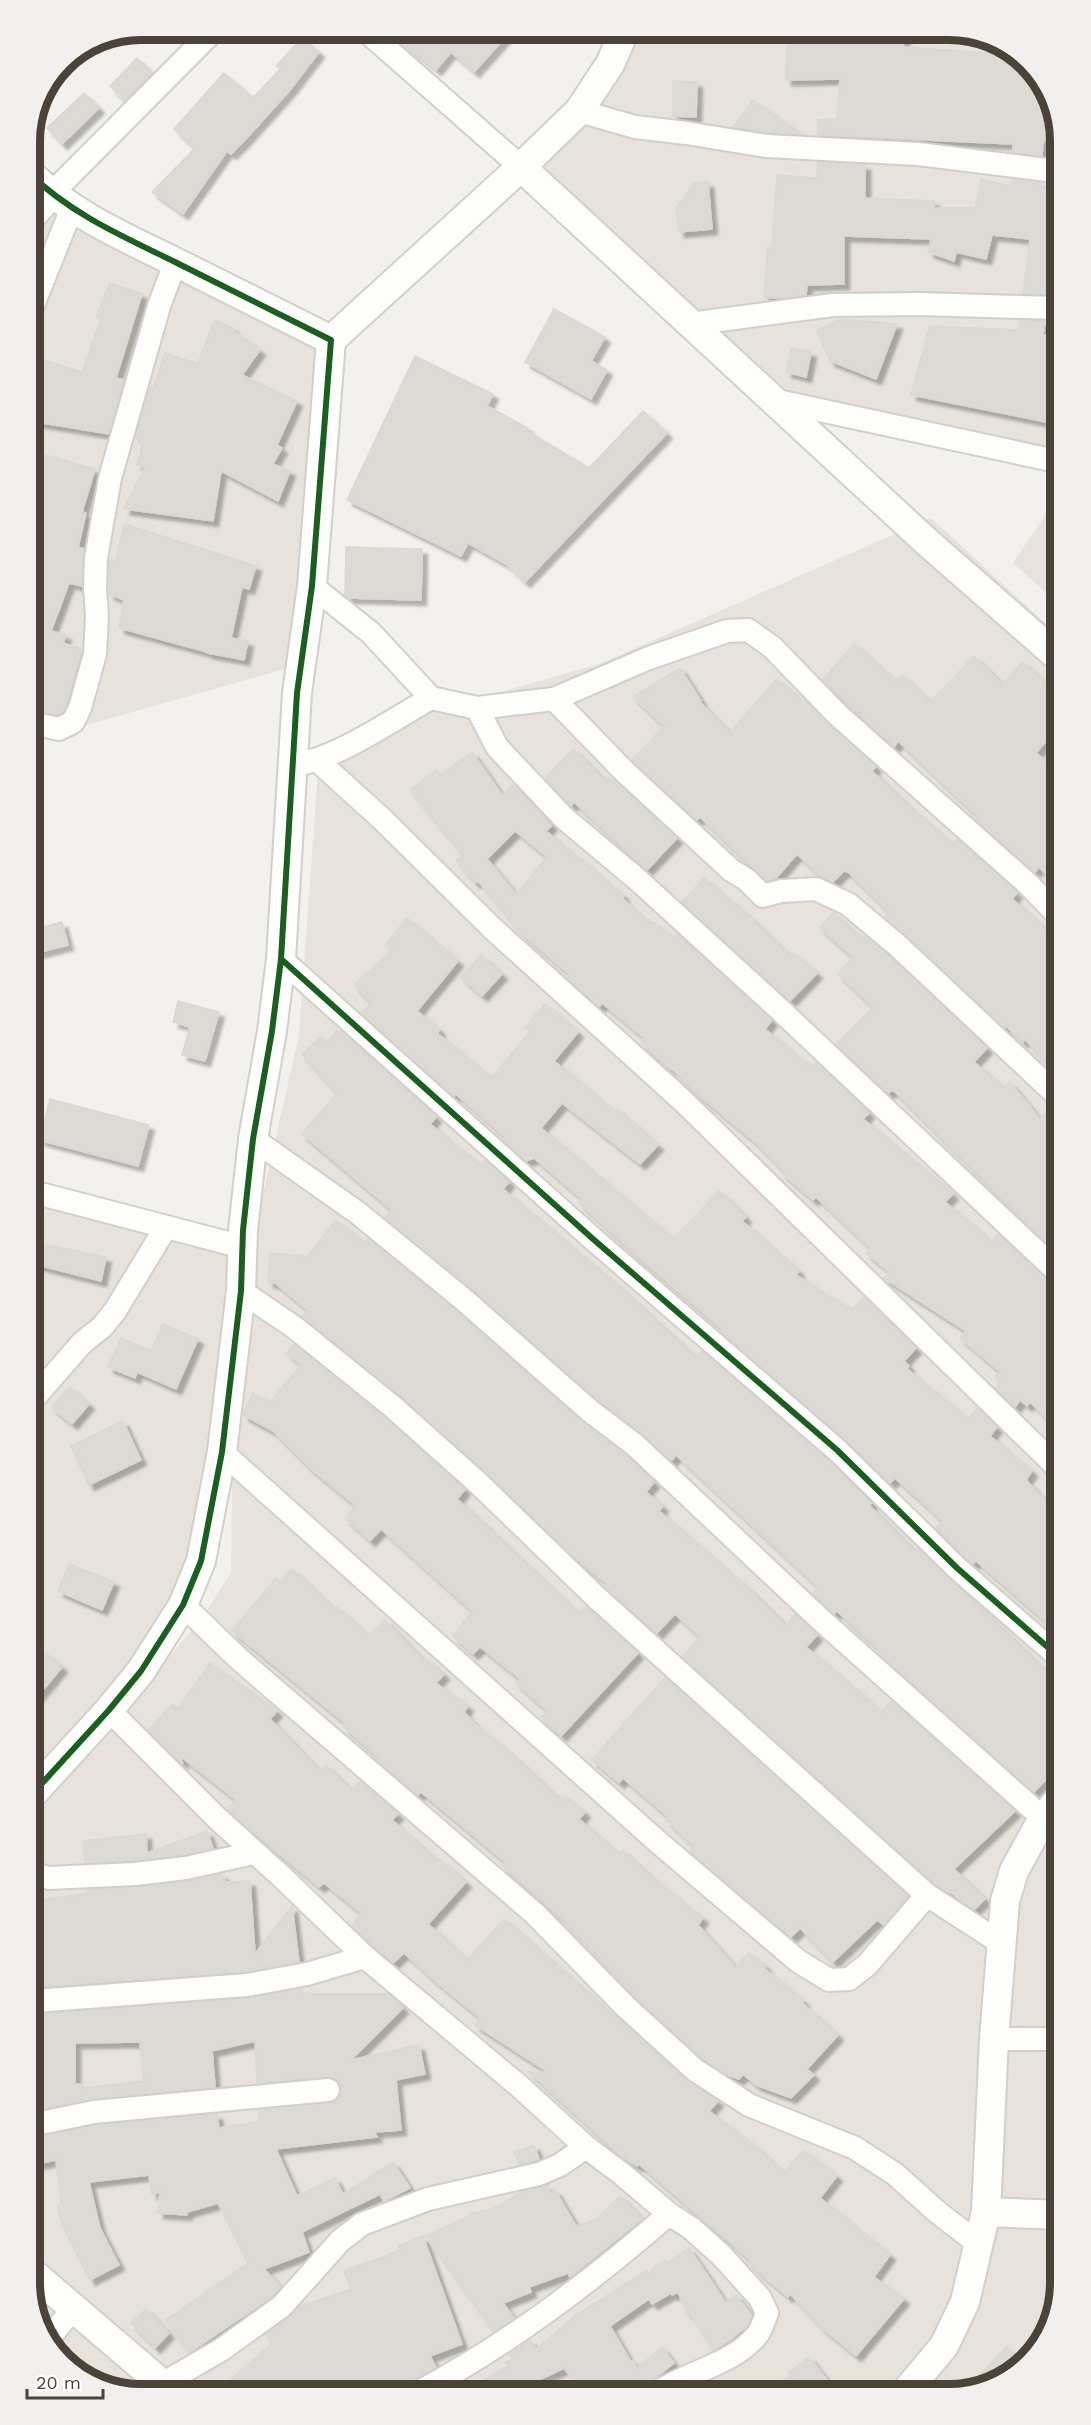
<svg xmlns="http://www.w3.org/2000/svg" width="1091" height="2425" font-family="'Work Sans',sans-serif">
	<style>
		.residential { fill: #e7e2db }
		.building { fill: #dddad6; stroke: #dbd8d3; stroke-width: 1.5; fill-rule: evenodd; filter: url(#shadow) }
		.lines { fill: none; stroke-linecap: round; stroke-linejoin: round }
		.minor-casing { stroke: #d1cfcb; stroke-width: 26 }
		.tertiary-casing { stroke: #d1cfcb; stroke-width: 32 }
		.minor { stroke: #fdfdfc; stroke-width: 22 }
		.tertiary { stroke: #fdfdfc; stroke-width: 28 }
		.cycleway-casing { stroke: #fff; stroke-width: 10 }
		.cycleway { stroke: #1b5e20; stroke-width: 6 }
		.rim { fill: none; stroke: #4b4238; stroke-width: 8 }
	</style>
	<defs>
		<filter id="shadow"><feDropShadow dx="5.5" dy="5.5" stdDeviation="1.5" flood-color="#0004"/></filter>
	</defs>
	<rect width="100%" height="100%" fill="#f3f1ee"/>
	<g class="residential">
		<path d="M 635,30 L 957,30 L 1017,53 L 1055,105 L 1056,450 L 797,399 L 536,166 Z"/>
		<path d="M 58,194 L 333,330 L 317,660 L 47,736 L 32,734 L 30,226 Z"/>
		<path d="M 1056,499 L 1056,602 L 1013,563 Z"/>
		<path d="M 931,518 L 1056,633 L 1061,2284 L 1038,2351 L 986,2389 L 134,2395 L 74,2372 L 36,2320 L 35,1815 L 201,1619 L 231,1573 L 233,1408 L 252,1243 L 299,1035 L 320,744 L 602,663 Z"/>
		<path d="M 33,1206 L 241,1248 L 200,1561 L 171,1613 L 35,1776 Z"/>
	</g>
	<g class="building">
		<path d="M 386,30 L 512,30 L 474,72 L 451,52 L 436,70 Z"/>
		<path d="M 787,30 L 856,30 L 882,38 L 883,32 L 905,36 L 903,47 L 1015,55 L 1014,63 L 1025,64 L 1055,105 L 1055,116 L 1043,144 L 1042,156 L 1013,152 L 1013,144 L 818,135 L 818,120 L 837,119 L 840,79 L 786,80 Z"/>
		<path d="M 302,38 L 319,52 L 290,90 L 245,140 L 231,154 L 227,151 L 183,214 L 152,192 L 195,148 L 174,129 L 224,73 L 253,98 L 280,69 L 276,66 Z"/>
		<path d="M 137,58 L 152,73 L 124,101 L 110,86 Z"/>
		<path d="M 673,81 L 697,82 L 696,117 L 673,116 Z"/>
		<path d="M 84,93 L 99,108 L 62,144 L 47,128 Z"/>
		<path d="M 753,100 L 801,134 L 768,133 L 734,126 Z"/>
		<path d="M 818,162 L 865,165 L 865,198 L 934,201 L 934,208 L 975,208 L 981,179 L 1010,186 L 1011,179 L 1040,183 L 1040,188 L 1055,190 L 1047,258 L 1053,259 L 1048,294 L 1023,294 L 1030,239 L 992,235 L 986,259 L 956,252 L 954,261 L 928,252 L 931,239 L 844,236 L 844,284 L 807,285 L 806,295 L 781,298 L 764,297 L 768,246 L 772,246 L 777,175 L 817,178 Z"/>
		<path d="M 708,182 L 712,229 L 679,232 L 676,208 L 694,183 Z"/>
		<path d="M 110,283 L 142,294 L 116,378 L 124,380 L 109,434 L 31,421 L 31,374 L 36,358 L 82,372 L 101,319 L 96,317 Z"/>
		<path d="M 554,309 L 605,337 L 591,361 L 607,370 L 591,399 L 525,362 Z"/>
		<path d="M 840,319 L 897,324 L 876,379 L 830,361 L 817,330 Z"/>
		<path d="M 214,320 L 233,328 L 232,330 L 260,350 L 242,375 L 297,401 L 277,445 L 282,448 L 273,464 L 290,471 L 278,501 L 221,471 L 213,521 L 124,509 L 145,467 L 137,465 L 142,445 L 138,443 L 139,439 L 135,438 L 150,388 L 153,389 L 165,353 L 198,364 Z"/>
		<path d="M 1020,320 L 1045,321 L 1043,335 L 1056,335 L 1056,424 L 911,395 L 930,326 L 1019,330 Z"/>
		<path d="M 792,348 L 811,352 L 806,377 L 786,372 Z"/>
		<path d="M 415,356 L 493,394 L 487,406 L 528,428 L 527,431 L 589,468 L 643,411 L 667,433 L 525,582 L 506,564 L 468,543 L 461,556 L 347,500 Z"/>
		<path d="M 31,451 L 95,469 L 82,512 L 86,513 L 78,547 L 84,549 L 82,586 L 69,583 L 51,631 L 66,635 L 63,643 L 82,649 L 67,703 L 63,712 L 57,715 L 32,710 Z"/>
		<path d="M 124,524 L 256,566 L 249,589 L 242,587 L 231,638 L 248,641 L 244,660 L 207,653 L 207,652 L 119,628 L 124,600 L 109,594 L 109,559 L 116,561 Z"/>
		<path d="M 346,547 L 422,549 L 421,600 L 348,598 L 345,595 Z"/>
		<path d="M 854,644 L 896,681 L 902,675 L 930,702 L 974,656 L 1002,684 L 1023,662 L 1057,694 L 1057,728 L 1036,753 L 1057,770 L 1057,886 L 1039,867 L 1035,872 L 975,819 L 977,816 L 898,741 L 894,747 L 823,680 Z"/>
		<path d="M 680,668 L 701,701 L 700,702 L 730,733 L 776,679 L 803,702 L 805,700 L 876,767 L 872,771 L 907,805 L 952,844 L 957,839 L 1017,893 L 1012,899 L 1057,940 L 1058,1077 L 1025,1039 L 1023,1042 L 1006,1026 L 1005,1028 L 884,917 L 889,912 L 848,872 L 844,871 L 833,882 L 820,876 L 797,854 L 776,878 L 767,881 L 700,817 L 697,820 L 632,760 L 664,726 L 633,697 Z"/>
		<path d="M 573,749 L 606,781 L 608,778 L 611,781 L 613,779 L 677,838 L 647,870 L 574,802 L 571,806 L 545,778 Z"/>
		<path d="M 472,752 L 502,795 L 513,785 L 552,825 L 546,831 L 624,896 L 622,898 L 650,924 L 653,922 L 674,937 L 677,934 L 772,1020 L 765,1029 L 806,1064 L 808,1061 L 813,1066 L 816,1063 L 869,1113 L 863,1119 L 953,1194 L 945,1202 L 991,1241 L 998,1234 L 1049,1282 L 1058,1285 L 1059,1406 L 1046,1418 L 1030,1402 L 1027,1406 L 1020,1400 L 1015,1407 L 995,1388 L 1001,1382 L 995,1377 L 1000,1372 L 960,1338 L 966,1331 L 884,1278 L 889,1272 L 866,1253 L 870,1248 L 816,1197 L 813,1200 L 782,1173 L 784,1171 L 756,1143 L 701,1097 L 671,1068 L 670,1069 L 641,1042 L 644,1038 L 602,1003 L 599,1007 L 579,988 L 567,976 L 569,974 L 522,934 L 478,881 L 475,883 L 456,861 L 463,855 L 410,790 L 436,770 L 440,775 ZM 515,831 L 547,857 L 516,894 L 487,859 Z"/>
		<path d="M 704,878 L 744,912 L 790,956 L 793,953 L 817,973 L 790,1001 L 682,902 Z"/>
		<path d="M 833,913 L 862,940 L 865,936 L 888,955 L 987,1048 L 974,1062 L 1003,1087 L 1010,1082 L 1040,1119 L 1047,1111 L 1058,1120 L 1058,1254 L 894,1091 L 892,1090 L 888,1093 L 836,1044 L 873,1007 L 838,974 L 853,957 L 820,928 Z"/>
		<path d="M 407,918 L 458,961 L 417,1011 L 440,1030 L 437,1033 L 491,1078 L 530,1032 L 525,1027 L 545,1004 L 578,1032 L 554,1061 L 614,1111 L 617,1109 L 658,1145 L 640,1164 L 562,1103 L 541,1128 L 673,1239 L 719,1191 L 746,1217 L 742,1221 L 799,1271 L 796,1275 L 852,1310 L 864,1297 L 916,1348 L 904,1361 L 909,1366 L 907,1369 L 968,1419 L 978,1408 L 997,1427 L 990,1436 L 1032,1471 L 1026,1480 L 1059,1516 L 1059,1633 L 976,1561 L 973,1564 L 966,1558 L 936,1528 L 943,1521 L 895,1478 L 890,1483 L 846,1440 L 720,1331 L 722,1329 L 635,1254 L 579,1203 L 582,1199 L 534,1158 L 526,1161 L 503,1140 L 505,1137 L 456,1094 L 454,1096 L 361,1013 L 372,1003 L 354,985 L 392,950 L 385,945 Z"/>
		<path d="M 62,922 L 68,945 L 32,954 L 32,930 Z"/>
		<path d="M 481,955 L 502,974 L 482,996 L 461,977 Z"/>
		<path d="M 178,1001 L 219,1012 L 205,1061 L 182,1055 L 190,1027 L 173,1022 Z"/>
		<path d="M 337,1031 L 339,1034 L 341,1031 L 436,1117 L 430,1124 L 481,1166 L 485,1161 L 509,1182 L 503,1189 L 625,1292 L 696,1358 L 702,1351 L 828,1460 L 872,1503 L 869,1505 L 914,1551 L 918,1548 L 1059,1684 L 1060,1765 L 1034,1792 L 876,1651 L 878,1649 L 837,1611 L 834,1614 L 830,1610 L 813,1594 L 818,1587 L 676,1455 L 671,1461 L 643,1434 L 598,1400 L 472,1289 L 385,1218 L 392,1210 L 302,1134 L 337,1093 L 302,1054 L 321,1037 L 326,1042 Z"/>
		<path d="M 50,1099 L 149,1125 L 138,1166 L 39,1140 Z"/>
		<path d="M 336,1220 L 364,1243 L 368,1238 L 454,1309 L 580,1420 L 626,1455 L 654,1482 L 646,1492 L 663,1506 L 659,1511 L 752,1592 L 786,1626 L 795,1614 L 817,1635 L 806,1647 L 882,1712 L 891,1701 L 1015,1811 L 954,1869 L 985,1899 L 974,1910 L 950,1892 L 949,1893 L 935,1884 L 682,1657 L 700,1637 L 675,1614 L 657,1633 L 604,1586 L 607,1584 L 574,1557 L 487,1473 L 402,1397 L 302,1316 L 307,1310 L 275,1283 L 268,1282 L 270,1253 L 308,1256 Z"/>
		<path d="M 33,1242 L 106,1257 L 101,1281 L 33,1264 Z"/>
		<path d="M 163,1324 L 198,1339 L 176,1389 L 137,1372 L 135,1378 L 108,1367 L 121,1338 L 151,1351 Z"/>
		<path d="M 294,1344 L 384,1417 L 465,1489 L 457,1499 L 579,1614 L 586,1606 L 638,1653 L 561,1736 L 541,1717 L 547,1711 L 516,1683 L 520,1679 L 480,1647 L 473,1654 L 453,1636 L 472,1611 L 381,1529 L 370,1541 L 345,1518 L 356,1506 L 312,1470 L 273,1431 L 243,1415 L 253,1393 L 270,1402 L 301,1365 L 287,1353 Z"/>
		<path d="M 69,1387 L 89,1404 L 72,1424 L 52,1408 Z"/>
		<path d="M 123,1421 L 141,1460 L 89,1485 L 71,1446 Z"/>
		<path d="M 69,1564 L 114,1582 L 102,1610 L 58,1591 Z"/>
		<path d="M 292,1569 L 335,1609 L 337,1607 L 368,1636 L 385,1620 L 424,1661 L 426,1659 L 444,1674 L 436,1683 L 468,1706 L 464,1712 L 477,1726 L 507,1750 L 561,1801 L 565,1796 L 585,1812 L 579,1819 L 619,1855 L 623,1850 L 653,1879 L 703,1918 L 698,1925 L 735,1967 L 749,1953 L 766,1966 L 764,1968 L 804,2001 L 802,2003 L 838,2035 L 807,2069 L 814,2075 L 791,2098 L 756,2085 L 743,2074 L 739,2079 L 725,2074 L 703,2059 L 645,2006 L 561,1918 L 502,1865 L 505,1862 L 421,1792 L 418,1795 L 379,1762 L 381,1760 L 343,1726 L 345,1723 L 232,1631 L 276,1578 L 280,1582 Z"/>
		<path d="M 46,1653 L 62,1667 L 34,1701 L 34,1667 Z"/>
		<path d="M 210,1663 L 277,1711 L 270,1719 L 320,1771 L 326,1765 L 351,1790 L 360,1781 L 398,1814 L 392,1820 L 436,1860 L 441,1860 L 466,1882 L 428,1924 L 467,1960 L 504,1919 L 686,2080 L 718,2101 L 709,2111 L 756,2147 L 784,2173 L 803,2150 L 837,2176 L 820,2198 L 890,2255 L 874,2277 L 904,2299 L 856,2356 L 822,2328 L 790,2294 L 788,2297 L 765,2278 L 748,2262 L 750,2260 L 639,2164 L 637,2166 L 621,2156 L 529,2072 L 548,2072 L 475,2025 L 480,2018 L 436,1982 L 404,1953 L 393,1963 L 374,1947 L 352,1926 L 361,1913 L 324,1883 L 319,1887 L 239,1820 L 228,1809 L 236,1800 L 180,1756 L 183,1764 L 148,1730 L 173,1704 L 178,1709 Z"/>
		<path d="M 665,1677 L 908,1896 L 884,1925 L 877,1920 L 833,1962 L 800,1928 L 791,1937 L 690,1852 L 694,1847 L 666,1820 L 668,1817 L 623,1778 L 619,1783 L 592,1760 Z"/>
		<path d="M 207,1831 L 213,1848 L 184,1855 L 134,1861 L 85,1863 L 83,1841 L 146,1834 L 147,1853 Z"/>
		<path d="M 222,1874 L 225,1882 L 250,1881 L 255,1954 L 292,1906 L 299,1962 L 245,1972 L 37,1987 L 35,1947 L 40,1947 L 35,1901 L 88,1893 L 87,1890 L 136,1887 L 188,1881 Z"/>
		<path d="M 302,1989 L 303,1994 L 389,1994 L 403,2008 L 351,2060 L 419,2045 L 425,2074 L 396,2080 L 401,2130 L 374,2132 L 377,2137 L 276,2149 L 297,2196 L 335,2178 L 343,2194 L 393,2162 L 410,2188 L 384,2201 L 380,2194 L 302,2232 L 309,2252 L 264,2269 L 281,2287 L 273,2296 L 189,2353 L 166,2320 L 248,2263 L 218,2203 L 187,2212 L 187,2215 L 158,2213 L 160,2192 L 152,2194 L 149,2175 L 89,2182 L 100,2228 L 119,2265 L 90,2280 L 62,2225 L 57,2205 L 61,2203 L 56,2160 L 36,2164 L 36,2137 L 96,2125 L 217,2114 L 219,2128 L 259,2122 L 259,2110 L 335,2101 L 340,2095 L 339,2083 L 334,2078 L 327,2077 L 257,2083 L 255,2041 L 212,2051 L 215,2087 L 93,2099 L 35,2110 L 35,2021 L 40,2021 L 40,2014 L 248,1998 ZM 140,2042 L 144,2081 L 83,2088 L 83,2084 L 75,2084 L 75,2043 Z"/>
		<path d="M 534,2145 L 539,2159 L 519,2165 L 514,2152 Z"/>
		<path d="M 548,2185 L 550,2193 L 555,2190 L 576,2226 L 595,2220 L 620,2196 L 642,2219 L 570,2277 L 568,2273 L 529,2287 L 531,2292 L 503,2303 L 514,2318 L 494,2332 L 425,2236 L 472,2215 L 472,2213 L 492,2209 L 524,2191 Z"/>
		<path d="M 423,2236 L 462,2344 L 430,2356 L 436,2367 L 410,2382 L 404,2393 L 397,2381 L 367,2393 L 236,2394 L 227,2383 L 271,2344 L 266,2334 L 290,2317 L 299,2307 L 351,2289 L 344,2271 L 401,2250 L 399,2246 Z"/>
		<path d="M 689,2248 L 726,2303 L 736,2295 L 752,2316 L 747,2326 L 729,2341 L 713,2350 L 689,2312 L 687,2313 L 678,2292 L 672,2295 L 671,2293 L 652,2304 L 649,2299 L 610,2326 L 631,2362 L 633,2360 L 637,2368 L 662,2347 L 674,2363 L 640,2391 L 583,2392 L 564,2368 L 514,2392 L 462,2393 L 508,2366 L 506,2362 L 513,2359 L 510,2354 L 530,2340 L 536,2349 L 576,2315 L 646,2271 L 648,2273 L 665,2260 L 667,2263 Z"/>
		<path d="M 146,2309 L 169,2333 L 155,2348 L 131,2323 Z"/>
		<path d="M 1006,2347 L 1024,2361 L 986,2389 L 967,2389 Z"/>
		<path d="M 809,2357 L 835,2390 L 767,2390 L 790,2376 L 788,2373 Z"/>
	</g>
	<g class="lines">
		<defs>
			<g id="minor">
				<path d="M 365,30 L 521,167"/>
				<path d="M 579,111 L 635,127 L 686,133 L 767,146 L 918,154 L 1055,171"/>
				<path d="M 51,194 L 214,30"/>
				<path d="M 31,310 L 72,208"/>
				<path d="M 690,324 L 833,305 L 920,304 L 1056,308"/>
				<path d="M 773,400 L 1056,461"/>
				<path d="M 312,586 L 371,633 L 431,698 L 477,708 L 554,699 L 649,658 L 727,631 L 748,630 L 772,647 L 838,715 L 1028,884 L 1057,914"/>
				<path d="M 554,699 L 625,772 L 731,870 L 747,880 L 763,896 L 781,891 L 816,889 L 848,904 L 897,945 L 1058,1096"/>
				<path d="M 477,708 L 497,747 L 564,818 L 638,880 L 777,1007 L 1058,1272"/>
				<path d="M 32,723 L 59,729 L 73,722 L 80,708 L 95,654 L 97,616 L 95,587 L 96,558 L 110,478 L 159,306 L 175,263"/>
				<path d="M 317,760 L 383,820 L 492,928 L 682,1100 L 1059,1469"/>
				<path d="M 304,763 C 345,753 394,719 431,698"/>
				<path d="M 281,959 L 593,1239 L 837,1450 L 957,1568 L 1059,1657"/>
				<path d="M 253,1139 L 358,1213 L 463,1299 L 589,1410 L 635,1445 L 821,1620 L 1043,1818"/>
				<path d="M 33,1192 L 243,1247"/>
				<path d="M 241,1291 L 294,1327 L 393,1407 L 478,1483 L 596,1597 L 927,1895 L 1001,1943"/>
				<path d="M 34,1398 L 82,1343 L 102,1327 L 115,1311 L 166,1227"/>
				<path d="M 222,1452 L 658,1842 L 798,1961 L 829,1980 L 849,1979 L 867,1965 L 927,1895"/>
				<path d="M 183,1605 L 239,1659 L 534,1913 L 626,2007 L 695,2070 L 749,2105 L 855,2148 L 895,2174 L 936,2211 L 980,2245"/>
				<path d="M 109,1710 L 218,1819 L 282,1877 L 365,1957 L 518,2085 L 586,2147 L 622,2174 L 669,2214 L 691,2228 L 721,2255 L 760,2298 L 767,2313 C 764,2320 762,2329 757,2335 C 735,2363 690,2371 660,2391"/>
				<path d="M 35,1874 L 49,1878 L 135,1874 L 186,1868 L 254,1853"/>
				<path d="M 35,2001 L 247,1985 L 307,1974 L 365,1957"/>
				<path d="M 994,2039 L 1060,2039"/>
				<path d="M 36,2124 L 94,2112 L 328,2090"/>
				<path d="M 49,2338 L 73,2309"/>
				<path d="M 162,2384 L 221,2350 L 282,2306 L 340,2241 L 362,2224 L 428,2199 L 539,2174 L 560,2165 L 586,2147"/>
				<path d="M 417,2393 C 508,2345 592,2281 669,2214"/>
			</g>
			<g id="tertiary">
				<path d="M 625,30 L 610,64 L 579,111 L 521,167 L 927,542 L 1056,655"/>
				<path d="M 30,174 C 71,214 124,237 175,262 C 227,288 279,314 331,340 L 312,586 L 297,693 L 281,959 L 272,1031 L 253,1139 L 243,1230 L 241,1291 L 222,1452 L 201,1561 L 183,1605 L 141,1671 L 109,1710 L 35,1791"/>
				<path d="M 30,218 L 51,194"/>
				<path d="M 331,340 L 521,167"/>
				<path d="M 986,2212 L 1061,2215"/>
				<path d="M 36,2276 L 174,2394"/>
				<path d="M 908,2389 L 944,2346 L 965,2302 L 986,2212 L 994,2039 L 1005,1901 L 1014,1871 L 1043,1818 L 1060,1798"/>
			</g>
		</defs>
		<use href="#minor" class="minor-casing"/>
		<use href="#tertiary" class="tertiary-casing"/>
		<use href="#minor" class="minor"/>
		<use href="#tertiary" class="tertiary"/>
		<defs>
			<g id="cycleway">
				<path d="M 30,174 C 71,214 124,237 175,262 C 227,288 279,314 331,340 L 312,586 L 297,693 L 281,959 L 272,1031 L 253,1139 L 243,1230 L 241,1291 L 222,1452 L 201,1561 L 183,1605 L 141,1671 L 109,1710 L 35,1791"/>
				<path d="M 281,959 L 593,1239 L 837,1450 L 957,1568 L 1059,1657"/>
			</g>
		</defs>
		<use href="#cycleway" class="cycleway-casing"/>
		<use href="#cycleway" class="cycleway"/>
	</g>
	<path d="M0 0H1091V2425H0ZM141 40H949A101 101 0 0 1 1050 141V2283A101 101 0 0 1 949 2384H141A101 101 0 0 1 40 2283V141A101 101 0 0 1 141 40Z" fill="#f1f0ef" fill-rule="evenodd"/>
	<path class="rim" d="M141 40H949A101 101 0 0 1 1050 141V2283A101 101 0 0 1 949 2384H141A101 101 0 0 1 40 2283V141A101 101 0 0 1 141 40Z"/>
	<path d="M27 2389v9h76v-9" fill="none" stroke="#4b4238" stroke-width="3"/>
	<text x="36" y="2389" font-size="18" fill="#4b4238" stroke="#ffffff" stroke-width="4.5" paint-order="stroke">20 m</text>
</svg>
